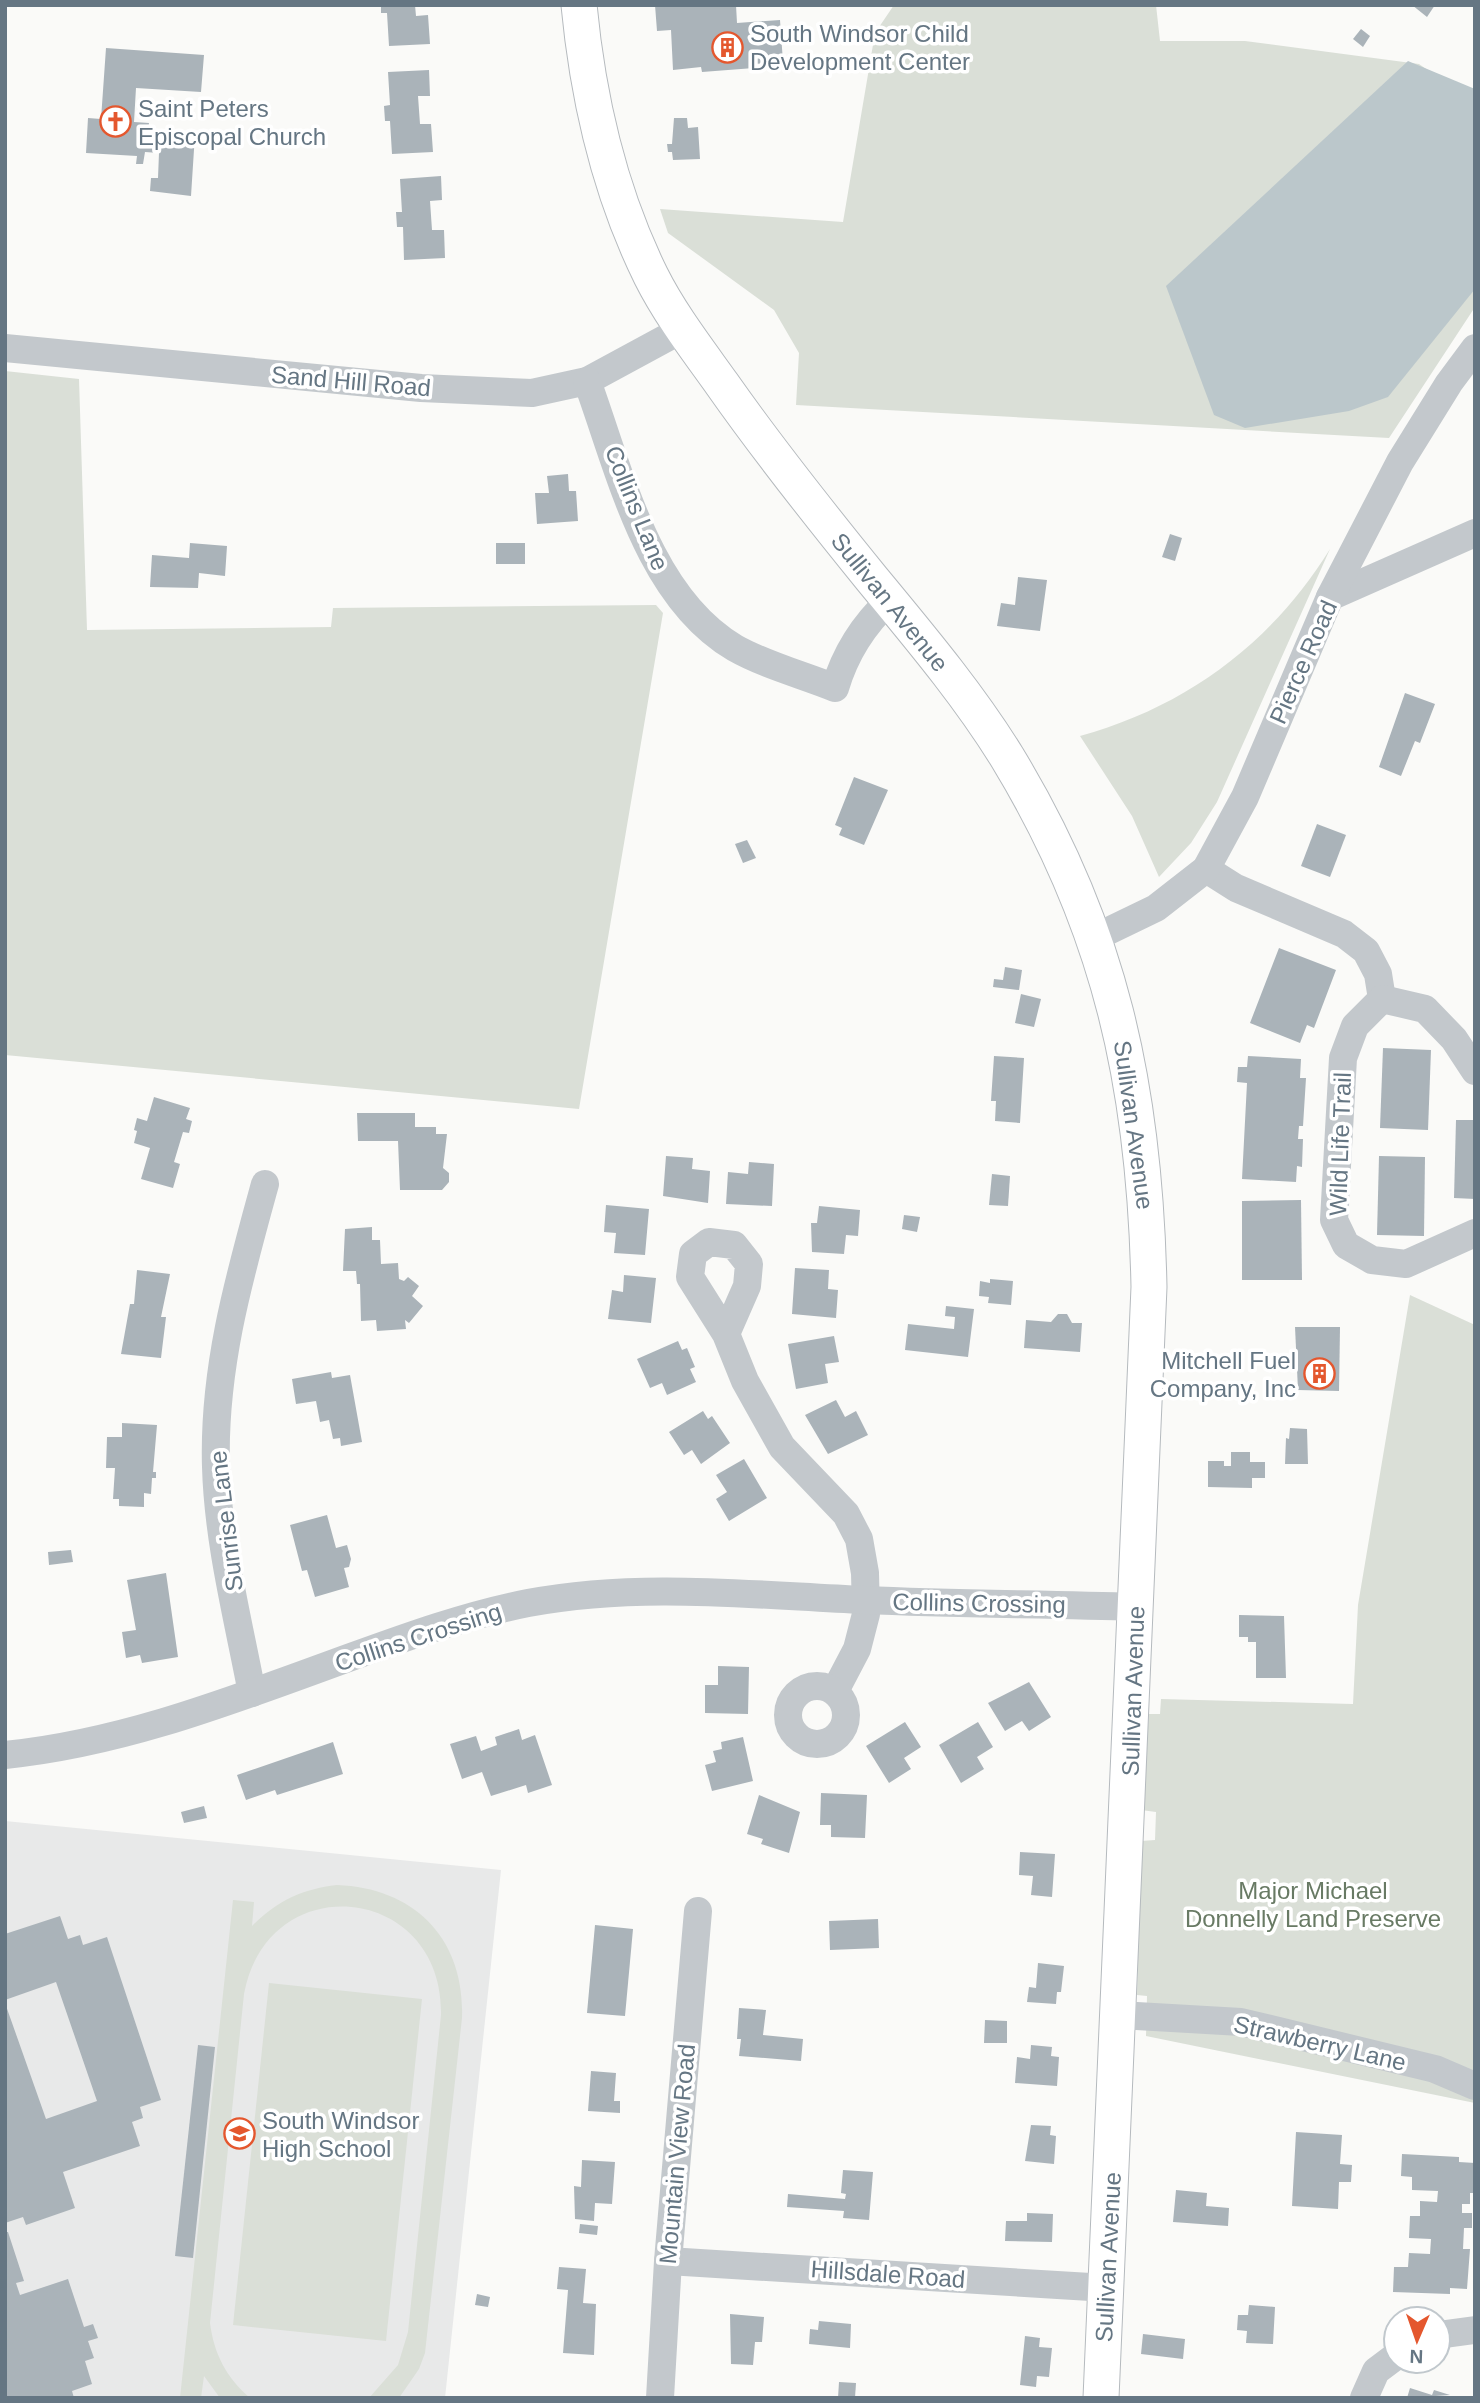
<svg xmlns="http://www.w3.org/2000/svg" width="1480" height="2403" font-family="Helvetica,sans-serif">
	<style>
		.built { fill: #e8e9e9 }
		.green { fill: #dadfd7 }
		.water { fill: #bbc7cb }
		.building { fill: #aab3b9 }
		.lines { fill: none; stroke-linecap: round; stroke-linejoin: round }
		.major-casing { stroke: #b5babe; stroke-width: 37 }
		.minor { stroke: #c3c8cc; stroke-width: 28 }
		.major { stroke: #fff; stroke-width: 35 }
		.labels { text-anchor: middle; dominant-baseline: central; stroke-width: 7; stroke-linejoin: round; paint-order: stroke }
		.poi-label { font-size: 24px; fill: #657683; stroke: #fff; text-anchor: start }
		.street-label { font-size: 24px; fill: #657683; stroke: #fff }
		.park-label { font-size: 24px; fill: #687a64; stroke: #fff }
	</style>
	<rect width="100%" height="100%" fill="#fafaf8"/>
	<path class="built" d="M 5,1821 L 501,1870 L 445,2398 L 5,2398 Z"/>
	<g class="green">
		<path d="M 894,5 L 1156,5 L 1160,41 L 1245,41 L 1419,64 L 1475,103 L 1475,307 L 1389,438 L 796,405 L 799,353 L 774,310 L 668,233 L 660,209 L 843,222 L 875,33 Z"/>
		<path d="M 5,371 L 79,379 L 87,630 L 331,627 L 333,608 L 656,605 L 663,613 L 579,1109 L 5,1055 Z"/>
		<path d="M 1330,549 L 1217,802 L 1191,843 L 1159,877 L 1132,816 L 1080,736 C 1186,707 1272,643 1330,549 Z"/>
		<path d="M 1410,1295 L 1475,1325 L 1475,2103 L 1146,2036 L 1147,1996 L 1137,1995 L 1141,1841 L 1155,1840 L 1156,1812 L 1141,1810 L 1149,1714 L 1160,1714 L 1161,1699 L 1353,1704 L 1358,1605 Z"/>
		<path d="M 337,1885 C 415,1888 465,1939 462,2018 L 425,2353 L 419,2369 L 399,2398 L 369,2398 L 398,2365 L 408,2332 L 441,2015 C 444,1884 268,1865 244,1994 L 210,2323 C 214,2354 226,2377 250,2398 L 220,2398 L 204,2376 L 201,2398 L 180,2398 L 233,1900 L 254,1902 L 252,1926 C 277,1901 302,1889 337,1885 Z"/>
		<path d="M 269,1983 L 422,1999 L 386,2341 L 233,2325 Z"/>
	</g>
	<path class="water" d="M 1408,61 L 1475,89 L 1475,289 L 1388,397 L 1349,411 L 1245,428 L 1214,415 L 1166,286 Z"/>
	<g class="building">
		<path d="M 381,5 L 415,5 L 416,16 L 428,15 L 430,44 L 389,46 L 387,13 L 381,13 Z"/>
		<path d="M 655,5 L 736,5 L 737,23 L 780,20 L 783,62 L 754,64 L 754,68 L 702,72 L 701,67 L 673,70 L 671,30 L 657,31 Z"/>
		<path d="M 1412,5 L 1435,5 L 1427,17 Z"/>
		<path d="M 1361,29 L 1370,36 L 1363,47 L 1353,39 Z"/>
		<path d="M 106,48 L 204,55 L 201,92 L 136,88 L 134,122 L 149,123 L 148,130 L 195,134 L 191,196 L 150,191 L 151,178 L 158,178 L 159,153 L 145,152 L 143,164 L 136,164 L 137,156 L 86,153 L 88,118 L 101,119 Z"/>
		<path d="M 429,70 L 430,96 L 418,96 L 420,124 L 431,124 L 433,152 L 392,154 L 390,121 L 385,121 L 384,106 L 390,105 L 388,72 Z"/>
		<path d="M 674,118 L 687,118 L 688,128 L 698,127 L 700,159 L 673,160 L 672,152 L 668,152 L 667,144 L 672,144 Z"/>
		<path d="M 441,176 L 442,200 L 430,201 L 432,230 L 444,230 L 445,258 L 404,260 L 403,227 L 397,227 L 396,212 L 402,212 L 400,179 Z"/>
		<path d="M 568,474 L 569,491 L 576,491 L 578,521 L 537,524 L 535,493 L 549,493 L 547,476 Z"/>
		<path d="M 1170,534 L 1182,538 L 1175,561 L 1162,557 Z"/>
		<path d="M 190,543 L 227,546 L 225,576 L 199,573 L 198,588 L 150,587 L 152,555 L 189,558 Z"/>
		<rect x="496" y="543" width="29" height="21"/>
		<path d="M 1018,577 L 1047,580 L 1040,631 L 997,626 L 1001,603 L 1015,605 Z"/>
		<path d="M 1405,693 L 1435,704 L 1420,743 L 1415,741 L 1401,776 L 1379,767 Z"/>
		<path d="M 854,777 L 888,790 L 864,845 L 839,835 L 842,828 L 835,825 Z"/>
		<path d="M 1317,824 L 1346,835 L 1330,877 L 1301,866 Z"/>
		<path d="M 747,840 L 756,858 L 743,863 L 735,844 Z"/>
		<path d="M 1279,948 L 1336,970 L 1314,1028 L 1307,1025 L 1300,1043 L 1250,1023 Z"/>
		<path d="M 1005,967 L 1022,970 L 1019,990 L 993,987 L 994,979 L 1003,980 Z"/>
		<path d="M 1021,994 L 1041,999 L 1034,1027 L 1015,1023 Z"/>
		<path d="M 1383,1048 L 1431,1050 L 1428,1130 L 1380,1128 Z"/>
		<path d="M 994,1056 L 1024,1058 L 1020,1123 L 995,1121 L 996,1101 L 991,1101 Z"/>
		<path d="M 1248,1056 L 1301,1059 L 1300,1078 L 1306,1078 L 1303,1126 L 1299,1126 L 1298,1139 L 1303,1139 L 1302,1167 L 1297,1166 L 1296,1182 L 1242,1179 L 1247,1083 L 1237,1082 L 1238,1067 L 1247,1067 Z"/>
		<path d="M 154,1097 L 190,1108 L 186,1119 L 192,1121 L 189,1133 L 183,1132 L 174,1162 L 180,1164 L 173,1188 L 141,1179 L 150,1148 L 134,1143 L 137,1131 L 134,1130 L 137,1118 L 147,1121 Z"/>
		<path d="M 357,1113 L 415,1113 L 415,1127 L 436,1127 L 436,1134 L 447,1134 L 443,1168 L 449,1173 L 449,1182 L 442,1190 L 400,1190 L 398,1141 L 358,1141 Z"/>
		<path d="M 1456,1120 L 1475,1120 L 1475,1199 L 1454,1198 Z"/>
		<path d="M 666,1156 L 693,1158 L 692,1169 L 710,1171 L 708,1203 L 663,1196 Z"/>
		<path d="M 1379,1156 L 1425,1157 L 1424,1236 L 1377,1235 Z"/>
		<path d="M 749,1162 L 774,1164 L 772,1206 L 726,1204 L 728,1172 L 748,1174 Z"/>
		<path d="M 992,1174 L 1010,1176 L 1008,1206 L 989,1205 Z"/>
		<path d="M 1301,1200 L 1302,1280 L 1242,1280 L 1242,1201 Z"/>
		<path d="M 606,1205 L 649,1209 L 645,1255 L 614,1253 L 616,1233 L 604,1232 Z"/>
		<path d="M 819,1206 L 860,1210 L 858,1236 L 846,1235 L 844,1254 L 812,1252 L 811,1223 L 817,1223 Z"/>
		<path d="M 904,1215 L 920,1217 L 917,1232 L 902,1229 Z"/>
		<path d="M 372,1227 L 372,1240 L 380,1240 L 381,1264 L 398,1263 L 399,1279 L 404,1281 L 408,1277 L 419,1286 L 412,1296 L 423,1306 L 409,1323 L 405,1320 L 406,1329 L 377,1331 L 376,1320 L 361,1321 L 360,1284 L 357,1284 L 356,1271 L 343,1271 L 345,1229 Z"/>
		<path d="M 795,1268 L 829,1270 L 828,1289 L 838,1290 L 836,1318 L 792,1314 Z"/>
		<path d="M 137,1270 L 170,1274 L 161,1317 L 166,1317 L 161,1358 L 121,1354 L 130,1304 L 134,1304 Z"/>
		<path d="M 624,1275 L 656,1278 L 651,1323 L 608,1319 L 612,1290 L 623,1292 Z"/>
		<path d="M 990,1279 L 1013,1281 L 1011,1305 L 988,1303 L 989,1297 L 979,1296 L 980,1281 L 990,1283 Z"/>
		<path d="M 946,1306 L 974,1309 L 968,1357 L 905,1350 L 908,1324 L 954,1329 L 955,1317 L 945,1316 Z"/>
		<path d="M 1058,1314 L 1067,1314 L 1072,1323 L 1082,1323 L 1080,1352 L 1024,1348 L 1026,1320 L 1051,1322 Z"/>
		<path d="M 1295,1327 L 1340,1327 L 1339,1391 L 1298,1390 Z"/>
		<path d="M 834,1336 L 839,1362 L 825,1364 L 828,1383 L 796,1389 L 788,1344 Z"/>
		<path d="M 678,1341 L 682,1350 L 687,1348 L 695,1367 L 690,1369 L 696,1382 L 667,1395 L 662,1383 L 650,1388 L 637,1359 Z"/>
		<path d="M 331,1372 L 332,1378 L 350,1375 L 362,1442 L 341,1446 L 340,1438 L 333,1439 L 329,1420 L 320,1422 L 316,1401 L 296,1404 L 292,1379 Z"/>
		<path d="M 836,1400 L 845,1417 L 856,1411 L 868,1435 L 828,1454 L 805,1415 Z"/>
		<path d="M 703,1411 L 708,1419 L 712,1416 L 730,1443 L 701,1464 L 692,1450 L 684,1455 L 669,1432 Z"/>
		<path d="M 122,1423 L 157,1425 L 153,1472 L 156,1472 L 156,1478 L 152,1478 L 151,1494 L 144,1493 L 144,1507 L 119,1506 L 119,1499 L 113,1499 L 115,1468 L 106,1468 L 107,1437 L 122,1437 Z"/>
		<path d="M 1290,1428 L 1307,1429 L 1308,1464 L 1285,1464 L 1286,1438 L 1289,1439 Z"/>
		<path d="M 1231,1452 L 1250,1452 L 1250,1462 L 1265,1462 L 1265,1478 L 1252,1478 L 1252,1488 L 1208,1487 L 1208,1461 L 1224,1461 L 1224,1466 L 1231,1466 Z"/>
		<path d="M 744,1459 L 767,1498 L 729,1521 L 716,1499 L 727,1492 L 716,1475 Z"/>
		<path d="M 327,1515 L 336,1548 L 347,1545 L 351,1559 L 349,1567 L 344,1568 L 349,1587 L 315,1597 L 307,1570 L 302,1571 L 290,1525 Z"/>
		<path d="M 71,1550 L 73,1562 L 49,1565 L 48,1552 Z"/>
		<path d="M 166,1573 L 178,1657 L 142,1663 L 140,1655 L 126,1658 L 122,1632 L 136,1630 L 127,1580 Z"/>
		<path d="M 1239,1615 L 1284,1616 L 1286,1678 L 1256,1678 L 1256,1642 L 1248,1642 L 1248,1637 L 1239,1637 Z"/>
		<path d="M 718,1666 L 749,1667 L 748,1714 L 705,1713 L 705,1685 L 718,1685 Z"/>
		<path d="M 1029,1682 L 1051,1717 L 1029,1731 L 1022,1721 L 1005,1731 L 988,1703 Z"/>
		<path d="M 905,1722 L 921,1747 L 904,1758 L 911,1769 L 889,1783 L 866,1746 Z"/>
		<path d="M 978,1722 L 993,1747 L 977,1757 L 984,1769 L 961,1783 L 939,1745 Z"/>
		<path d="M 519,1729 L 522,1740 L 535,1735 L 552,1785 L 528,1793 L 526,1785 L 491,1796 L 482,1772 L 462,1779 L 450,1744 L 476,1736 L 481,1751 L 497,1745 L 495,1737 Z"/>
		<path d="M 743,1737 L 753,1781 L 712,1791 L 705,1765 L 716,1762 L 713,1751 L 722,1749 L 721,1742 Z"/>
		<path d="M 333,1742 L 343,1774 L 277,1795 L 275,1790 L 246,1800 L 237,1775 Z"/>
		<path d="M 821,1793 L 867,1795 L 865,1838 L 831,1837 L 831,1825 L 820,1825 Z"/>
		<path d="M 759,1795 L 800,1812 L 789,1853 L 761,1844 L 763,1839 L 747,1834 Z"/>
		<path d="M 204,1806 L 207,1818 L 184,1823 L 181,1812 Z"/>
		<path d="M 1020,1852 L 1055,1854 L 1052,1897 L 1031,1895 L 1033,1876 L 1019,1875 Z"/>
		<path d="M 60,1916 L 68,1939 L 80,1935 L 83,1945 L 107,1937 L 161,2100 L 140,2107 L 143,2118 L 132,2122 L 140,2146 L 63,2172 L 75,2208 L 26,2225 L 23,2217 L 5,2223 L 5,2003 L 46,2119 L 97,2101 L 56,1982 L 5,2000 L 5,1934 Z"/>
		<path d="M 878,1919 L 879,1948 L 830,1950 L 829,1921 Z"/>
		<path d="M 595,1925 L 633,1929 L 625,2016 L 587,2013 Z"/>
		<path d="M 1038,1963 L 1064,1966 L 1061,1992 L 1057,1992 L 1056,2004 L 1027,2002 L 1029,1987 L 1036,1988 Z"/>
		<path d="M 739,2008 L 766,2010 L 763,2035 L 803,2039 L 801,2061 L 739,2056 L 741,2039 L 737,2039 Z"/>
		<path d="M 985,2020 L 1007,2021 L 1007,2043 L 984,2043 Z"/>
		<path d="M 198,2045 L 215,2047 L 193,2258 L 175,2256 Z"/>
		<path d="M 1031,2045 L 1052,2047 L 1051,2056 L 1059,2057 L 1057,2086 L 1015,2083 L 1017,2057 L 1030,2059 Z"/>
		<path d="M 591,2071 L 616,2073 L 614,2101 L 620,2101 L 620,2113 L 588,2111 Z"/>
		<path d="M 1031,2125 L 1051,2126 L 1050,2135 L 1056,2136 L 1054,2164 L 1025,2161 Z"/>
		<path d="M 1296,2132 L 1342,2135 L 1340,2164 L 1352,2165 L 1351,2182 L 1339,2182 L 1338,2209 L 1292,2206 Z"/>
		<path d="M 1402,2154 L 1459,2157 L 1459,2162 L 1475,2163 L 1475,2193 L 1470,2193 L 1470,2204 L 1462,2204 L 1462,2213 L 1472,2213 L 1472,2228 L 1464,2228 L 1463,2249 L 1470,2249 L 1467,2289 L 1450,2288 L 1450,2294 L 1393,2292 L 1394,2267 L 1408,2267 L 1409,2253 L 1430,2254 L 1431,2239 L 1409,2238 L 1410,2216 L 1420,2216 L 1420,2201 L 1437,2202 L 1438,2191 L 1412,2190 L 1412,2177 L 1401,2176 Z"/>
		<path d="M 582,2160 L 615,2162 L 612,2204 L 595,2203 L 594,2221 L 575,2219 L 574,2186 L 581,2187 Z"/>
		<path d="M 843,2170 L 873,2172 L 869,2220 L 843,2218 L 844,2211 L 787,2207 L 788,2194 L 845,2199 L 846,2194 L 841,2193 Z"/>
		<path d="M 1176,2190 L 1207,2193 L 1206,2206 L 1229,2208 L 1228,2226 L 1173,2222 Z"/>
		<path d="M 1027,2213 L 1053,2214 L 1052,2242 L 1005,2241 L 1006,2221 L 1027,2221 Z"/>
		<path d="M 580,2224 L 598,2226 L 597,2235 L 579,2233 Z"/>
		<path d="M 5,2232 L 8,2232 L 24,2281 L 16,2283 L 20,2295 L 68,2279 L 84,2327 L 93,2324 L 98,2338 L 88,2341 L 94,2358 L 85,2361 L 92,2384 L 72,2391 L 74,2398 L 5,2398 Z"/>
		<path d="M 559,2267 L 586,2269 L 583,2303 L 596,2304 L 594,2355 L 563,2353 L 568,2290 L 557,2289 Z"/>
		<path d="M 477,2294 L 490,2297 L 488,2307 L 475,2305 Z"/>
		<path d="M 1249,2305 L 1275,2307 L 1273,2344 L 1246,2343 L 1247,2331 L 1237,2330 L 1238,2315 L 1248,2315 Z"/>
		<path d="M 730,2314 L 764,2317 L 762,2342 L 755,2342 L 753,2365 L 731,2364 Z"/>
		<path d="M 819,2321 L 851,2324 L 850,2348 L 809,2344 L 810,2329 L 818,2330 Z"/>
		<path d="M 1143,2334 L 1185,2339 L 1183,2359 L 1141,2354 Z"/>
		<path d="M 1025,2336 L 1040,2338 L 1039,2347 L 1052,2348 L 1049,2377 L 1037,2376 L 1036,2387 L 1020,2385 Z"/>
		<path d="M 839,2382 L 856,2383 L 855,2398 L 838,2398 Z"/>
		<path d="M 1410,2388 L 1432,2395 L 1434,2390 L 1450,2395 L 1407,2398 Z"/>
	</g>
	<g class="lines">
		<defs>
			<path id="major" d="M 579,5 C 588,99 609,191 651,276 C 670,314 697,349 722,384 C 769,451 820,515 872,579 C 919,636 968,694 1007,757 C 1111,928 1145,1089 1149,1287 L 1101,2398"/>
		</defs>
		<use href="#major" class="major-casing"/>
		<g class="minor">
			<path d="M 5,348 L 421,388 L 532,393 L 587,381 L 683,329"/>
			<path d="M 587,381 C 620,471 647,596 735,648 C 765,665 803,675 835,688 C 845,654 864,624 890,600"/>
			<path d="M 1330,597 L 1475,533"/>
			<path d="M 1206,869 L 1236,888 L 1344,934 L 1366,951 L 1378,974 L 1382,999"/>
			<path d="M 1096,937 L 1156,908 L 1206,869 L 1245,797 L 1330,597 L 1400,462 L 1449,383 L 1475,348"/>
			<path d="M 1382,999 L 1355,1026 L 1343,1058 L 1334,1220 L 1346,1245 L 1372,1260 L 1406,1264 L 1475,1233"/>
			<path d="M 1382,999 L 1425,1009 L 1454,1039 L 1475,1071"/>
			<path d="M 726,1334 L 747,1286 L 749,1264 L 734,1245 L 709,1242 L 693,1254 L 690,1277 L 726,1334 L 745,1381 L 782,1447 L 846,1514 L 859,1539 L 865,1573 L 866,1614 L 857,1649 L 835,1691"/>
			<circle cx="817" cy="1715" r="29"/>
			<path d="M 252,1693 C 238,1619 218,1542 216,1467 C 213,1369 239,1278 265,1184"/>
			<path d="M 5,1755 C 125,1743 238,1698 351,1657 C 409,1636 467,1615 528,1603 C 640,1582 751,1595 864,1600 C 955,1604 1046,1604 1137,1607"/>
			<path d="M 1119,2015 L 1241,2022 L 1435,2069 L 1475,2086"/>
			<path d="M 668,2261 L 1107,2288"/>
			<path d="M 1438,2335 L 1475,2330"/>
			<path d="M 660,2398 L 668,2261 L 698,1911"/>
			<path d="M 1364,2398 L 1376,2371 L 1396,2356"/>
		</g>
		<use href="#major" class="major"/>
	</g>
	<defs>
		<symbol id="building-ring" viewBox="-11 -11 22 22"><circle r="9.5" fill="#fff" stroke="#e4572e" stroke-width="1.5"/><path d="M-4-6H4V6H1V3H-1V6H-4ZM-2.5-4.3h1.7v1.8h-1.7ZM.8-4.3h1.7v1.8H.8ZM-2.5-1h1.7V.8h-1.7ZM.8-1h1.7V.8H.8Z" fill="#e4572e"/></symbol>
		<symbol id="church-ring" viewBox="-11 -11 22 22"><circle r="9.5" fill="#fff" stroke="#e4572e" stroke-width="1.5"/><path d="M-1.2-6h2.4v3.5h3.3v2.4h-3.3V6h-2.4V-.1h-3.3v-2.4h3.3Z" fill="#e4572e"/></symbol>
		<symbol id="school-ring" viewBox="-11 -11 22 22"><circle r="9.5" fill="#fff" stroke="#e4572e" stroke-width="1.5"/><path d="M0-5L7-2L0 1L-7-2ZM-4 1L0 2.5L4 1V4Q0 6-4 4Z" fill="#e4572e"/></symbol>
	</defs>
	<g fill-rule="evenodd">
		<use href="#building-ring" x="710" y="30" width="35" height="35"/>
		<use href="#church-ring" x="98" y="104" width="35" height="35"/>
		<use href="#building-ring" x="1302" y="1356" width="35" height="35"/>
		<use href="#school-ring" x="222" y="2116" width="35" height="35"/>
	</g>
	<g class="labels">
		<g class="poi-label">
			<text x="750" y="33">South Windsor Child<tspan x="750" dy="28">Development Center</tspan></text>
			<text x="138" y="108">Saint Peters<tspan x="138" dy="28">Episcopal Church</tspan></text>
			<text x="1296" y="1360" text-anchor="end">Mitchell Fuel<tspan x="1296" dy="28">Company, Inc</tspan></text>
			<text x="262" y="2120">South Windsor<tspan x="262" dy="28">High School</tspan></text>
		</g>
		<g class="street-label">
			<text transform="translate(351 381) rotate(5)">Sand Hill Road</text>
			<text transform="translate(637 508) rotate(68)">Collins Lane</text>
			<text transform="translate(890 602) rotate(51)">Sullivan Avenue</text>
			<text transform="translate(1303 662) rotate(-66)">Pierce Road</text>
			<text transform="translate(1134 1125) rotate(82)">Sullivan Avenue</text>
			<text transform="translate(1340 1144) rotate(-88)">Wild Life Trail</text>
			<text transform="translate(226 1521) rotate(-97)">Sunrise Lane</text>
			<text transform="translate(979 1603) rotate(1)">Collins Crossing</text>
			<text transform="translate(418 1637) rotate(-18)">Collins Crossing</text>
			<text transform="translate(1133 1691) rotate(-88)">Sullivan Avenue</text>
			<text transform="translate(1320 2043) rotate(13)">Strawberry Lane</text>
			<text transform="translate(677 2154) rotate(-85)">Mountain View Road</text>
			<text transform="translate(1108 2257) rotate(-87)">Sullivan Avenue</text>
			<text transform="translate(888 2274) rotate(4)">Hillsdale Road</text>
		</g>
		<g class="park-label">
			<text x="1313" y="1890">Major Michael<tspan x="1313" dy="28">Donnelly Land Preserve</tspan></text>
		</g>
	</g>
	<rect width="1480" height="2403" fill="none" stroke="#657683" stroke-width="14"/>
	<g transform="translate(1417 2340) rotate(182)"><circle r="33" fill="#ffffff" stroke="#c1c8cd" stroke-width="2"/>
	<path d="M0-5L12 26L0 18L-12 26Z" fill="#e4572e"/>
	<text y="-10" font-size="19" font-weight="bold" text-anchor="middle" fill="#657683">N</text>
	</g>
</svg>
